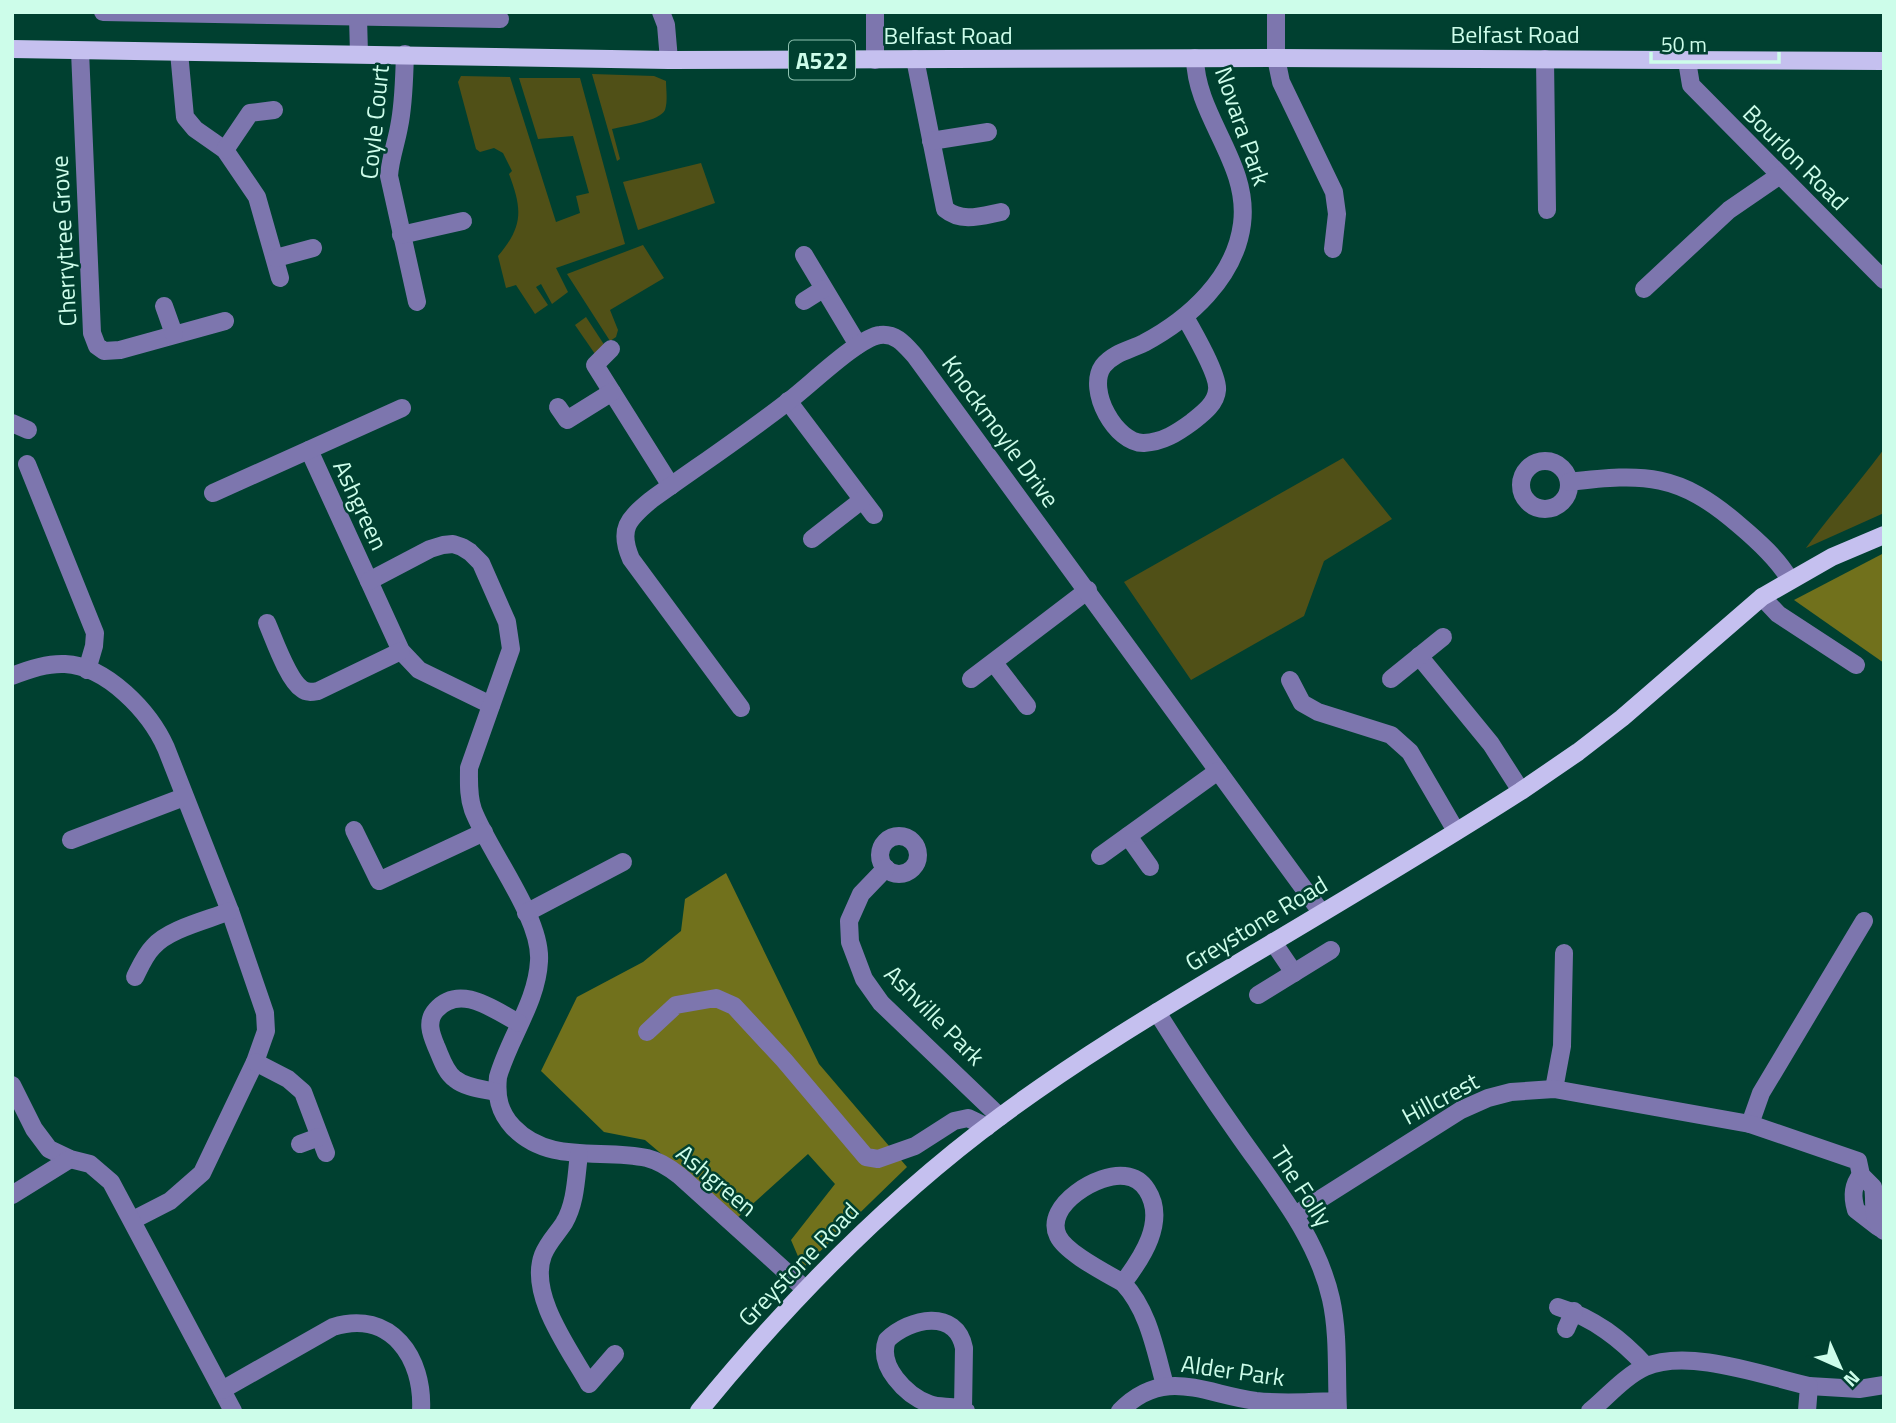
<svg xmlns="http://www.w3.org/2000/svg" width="1896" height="1423" font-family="'Titillium Web',sans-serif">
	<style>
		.green { fill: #505017 }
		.forest { fill: #71711c }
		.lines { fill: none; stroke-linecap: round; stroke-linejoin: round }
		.minor { stroke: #7d76ae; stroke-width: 18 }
		.major { stroke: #c5c0ef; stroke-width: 18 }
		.labels { text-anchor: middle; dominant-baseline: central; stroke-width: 5; stroke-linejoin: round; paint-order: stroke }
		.shield { fill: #004030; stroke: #90c4b2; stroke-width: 2 }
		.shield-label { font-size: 23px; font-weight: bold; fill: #cdfdea }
		.street-label { font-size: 24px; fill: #cdfdea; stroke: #004030 }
	</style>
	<rect width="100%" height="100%" fill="#004030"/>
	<g class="green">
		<path d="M 592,74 L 654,76 L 666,81 C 666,90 668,101 665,110 C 660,121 625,126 612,129 L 620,159 L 617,161 Z"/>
		<path d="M 461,76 L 510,77 L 556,222 L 580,213 L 576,196 L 589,193 L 573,136 L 538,139 L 519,78 L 580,78 L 625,244 L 556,268 L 568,292 L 552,304 L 541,284 L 536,287 L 548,305 L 535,314 L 516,285 L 506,288 L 498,256 C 524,226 522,208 509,174 L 512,171 L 503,153 L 494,148 L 480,152 L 476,149 L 458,82 Z"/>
		<path d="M 701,163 L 715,203 L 638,230 L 623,182 Z"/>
		<path d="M 643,245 L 664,278 L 610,310 L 618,330 L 616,337 L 610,341 L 567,274 Z"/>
		<path d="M 586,317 L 605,346 L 595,354 L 575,325 Z"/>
		<path d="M 1884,449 L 1884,513 L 1806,548 C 1831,514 1859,483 1884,449 Z"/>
		<path d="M 1343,458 L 1392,519 L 1324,561 L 1304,616 L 1191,680 L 1124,582 Z"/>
	</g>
	<g class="forest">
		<path d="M 1884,553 L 1884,663 L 1794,600 Z"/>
		<path d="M 726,873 L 819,1064 L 907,1167 L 803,1268 L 791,1240 L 835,1184 L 808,1154 L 737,1218 L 645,1140 L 604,1132 L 541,1071 L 577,997 L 643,962 L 681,931 L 685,899 Z"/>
	</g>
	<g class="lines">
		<g class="minor">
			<path d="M 103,12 L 500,19"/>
			<path d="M 661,12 L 666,25 L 669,60"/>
			<path d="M 875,12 L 875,60"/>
			<path d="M 1276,12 L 1276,58 L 1281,82 L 1334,192 L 1337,214 L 1333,249"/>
			<path d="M 358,17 L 359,54"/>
			<path d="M 80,51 L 92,333 L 97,346 L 104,351 L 120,350 L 225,321"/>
			<path d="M 179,52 L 185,117 L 195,129 L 225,150 L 257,197 L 280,278"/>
			<path d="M 405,54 C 404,79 404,103 399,127 C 396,144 390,159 389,176 L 417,302"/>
			<path d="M 915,59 L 945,209 C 962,223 981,216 1001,212"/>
			<path d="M 1545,59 L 1547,210"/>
			<path d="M 1687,61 L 1691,85 L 1884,280"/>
			<path d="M 931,141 L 988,132"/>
			<path d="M 225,150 L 250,113 L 274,110"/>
			<path d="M 401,235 L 463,221"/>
			<path d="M 804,255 L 858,345"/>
			<path d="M 276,258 L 313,248"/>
			<path d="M 1644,289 L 1729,210 L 1780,175"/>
			<path d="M 804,301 L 823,289"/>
			<path d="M 164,306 L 174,334"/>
			<path d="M 1185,317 C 1193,331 1219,376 1217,390 C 1216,404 1202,414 1192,422 C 1177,433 1163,442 1144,443 C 1116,444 1086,390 1103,366 C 1113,353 1130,350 1144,343 C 1189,319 1235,278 1242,224 C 1250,163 1196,117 1195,58"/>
			<path d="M 611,349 L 595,365 L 671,486"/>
			<path d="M 788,401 L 874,515"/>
			<path d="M 558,407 L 567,420 L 612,392"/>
			<path d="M 12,423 L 28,430"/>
			<path d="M 309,450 L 401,651 L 419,670 L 491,705"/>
			<circle cx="1545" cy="485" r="24"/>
			<path d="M 27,464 L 95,633 L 94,646 L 87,670"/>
			<path d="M 1569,482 C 1645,473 1679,473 1739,525 C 1758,541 1778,559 1790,580"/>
			<path d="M 213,493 L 402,408"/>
			<path d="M 812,539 L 862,500"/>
			<path d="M 369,581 L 430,549 L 443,545 L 453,544 L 462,547 L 470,552 L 481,563 L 507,622 L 511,649 L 469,768 C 469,782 468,796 473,810 C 489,852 542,918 539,961 C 537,1002 509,1038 498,1077 C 496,1096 499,1112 513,1127 C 549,1165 601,1148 647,1158 C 659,1161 670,1168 680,1176 L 805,1289"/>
			<path d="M 1762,597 L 1778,614 L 1856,665"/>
			<path d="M 267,623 C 274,639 288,680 302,689 C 307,693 312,692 318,691 L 401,651"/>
			<path d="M 1419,656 L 1491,744 L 1521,791"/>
			<path d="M 994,663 L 1027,706"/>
			<path d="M 12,676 C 29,669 47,663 65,664 C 107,666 150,712 166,748 L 230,911 L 265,1013 L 266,1031 L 255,1062 L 202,1173 L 170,1201 L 133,1220"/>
			<path d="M 971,679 L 1088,590"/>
			<path d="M 1391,679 L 1443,637"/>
			<path d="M 1290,680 L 1302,703 L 1318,712 L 1391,735 L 1410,752 L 1456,831"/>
			<path d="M 741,708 L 631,559 C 618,529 628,519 651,500 C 697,467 745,435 790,400 C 809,386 859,337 880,335 C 896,333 905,345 915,356 L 1321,912"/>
			<path d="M 354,830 L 379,881 L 484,832"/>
			<path d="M 1128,836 L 1150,867"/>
			<circle cx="899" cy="855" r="19"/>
			<path d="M 71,840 L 184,797"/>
			<path d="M 1100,856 L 1218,771"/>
			<path d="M 886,868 L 861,894 L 849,921 L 850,942 L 864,979 L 881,1003 L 1000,1117"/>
			<path d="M 526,913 L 623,862"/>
			<path d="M 1273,942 L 1294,973"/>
			<path d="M 135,977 C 140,967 145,955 153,947 C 168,929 208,920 230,911"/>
			<path d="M 1258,995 L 1331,950"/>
			<path d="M 1157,1012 C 1183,1054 1211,1096 1240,1137 C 1275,1187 1317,1237 1331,1299 C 1339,1335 1336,1374 1338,1411"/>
			<path d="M 647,1032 L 676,1005 L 716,998 L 734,1006 L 784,1060 L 866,1157 L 878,1159 L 915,1146 L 954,1121 L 968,1118 L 987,1127"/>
			<path d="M 255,1062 L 288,1079 L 303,1092 L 326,1153"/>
			<path d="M 12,1085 L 34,1129 L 49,1149 L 70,1159 L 90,1164 L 111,1182 L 233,1411"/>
			<path d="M 1554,1089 L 1562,1046 L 1564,953"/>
			<path d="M 496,1092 C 483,1089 466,1088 455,1079 C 445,1072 441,1057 436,1046 C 431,1034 426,1021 436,1010 C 460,983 494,1010 519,1023"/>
			<path d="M 1750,1124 L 1761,1093 L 1864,921"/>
			<path d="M 300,1144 L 319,1137"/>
			<path d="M 579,1154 C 576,1177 576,1203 564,1223 C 557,1234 548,1242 543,1255 C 528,1295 570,1350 589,1384 L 615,1354"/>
			<path d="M 1861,1175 C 1852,1186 1852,1197 1856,1210 L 1878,1227"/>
			<path d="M 12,1195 L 70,1159"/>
			<path d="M 1295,1215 L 1461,1110 L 1488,1098 L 1511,1092 L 1554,1089 L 1750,1124 L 1858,1161 L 1861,1175 L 1873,1187 C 1876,1202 1870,1221 1884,1231"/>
			<path d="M 1123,1283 C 1106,1273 1066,1253 1058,1236 C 1043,1205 1100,1172 1125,1176 C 1134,1177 1142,1182 1147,1190 C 1167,1221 1142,1258 1123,1283 C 1149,1311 1155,1350 1165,1385"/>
			<path d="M 1558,1307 C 1594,1318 1621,1339 1646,1366"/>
			<path d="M 1566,1329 L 1574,1311"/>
			<path d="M 1809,1386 L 1859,1389 L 1884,1385"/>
			<path d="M 222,1390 L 333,1327 C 391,1309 424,1358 421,1411"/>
			<path d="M 963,1409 L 964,1348 C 956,1308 910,1318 887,1340 C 877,1366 906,1395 929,1404 C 941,1409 954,1404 966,1411"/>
			<path d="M 1120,1411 C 1164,1366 1204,1394 1256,1401 C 1283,1404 1310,1402 1337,1401"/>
			<path d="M 1590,1411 C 1607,1397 1625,1376 1645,1367 C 1689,1348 1764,1376 1809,1386 L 1807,1411"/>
		</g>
		<g class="major">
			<path d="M 12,49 L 669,60 L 1276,58 L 1884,61"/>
			<path d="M 699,1411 C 788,1302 887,1200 1001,1116 C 1080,1057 1165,1007 1250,956 C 1341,902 1432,848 1521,791 L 1578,752 L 1622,718 L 1762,597 L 1832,557 L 1884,535"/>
		</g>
	</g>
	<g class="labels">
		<rect class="shield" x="789" y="40.5" width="66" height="39" rx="5"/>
		<g class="shield-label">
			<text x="822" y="60">A522</text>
		</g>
		<g class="street-label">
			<text x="1515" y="34">Belfast Road</text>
			<text x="948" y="35">Belfast Road</text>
			<text transform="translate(374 122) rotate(-84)">Coyle Court</text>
			<text transform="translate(1243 126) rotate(71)">Novara Park</text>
			<text transform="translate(1796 157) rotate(45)">Bourlon Road</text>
			<text transform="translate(63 241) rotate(-93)">Cherrytree Grove</text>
			<text transform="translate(1001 431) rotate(54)">Knockmoyle Drive</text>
			<text transform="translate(361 505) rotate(65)">Ashgreen</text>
			<text transform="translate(1256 923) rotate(-31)">Greystone Road</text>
			<text transform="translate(935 1015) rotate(45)">Ashville Park</text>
			<text transform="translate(1440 1098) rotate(-28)">Hillcrest</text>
			<text transform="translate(717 1180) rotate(40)">Ashgreen</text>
			<text transform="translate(1302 1186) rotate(57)">The Folly</text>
			<text transform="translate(798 1264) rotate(-46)">Greystone Road</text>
			<text transform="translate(1233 1370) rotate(8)">Alder Park</text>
		</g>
	</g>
	<rect width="1896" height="1423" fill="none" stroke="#cdfdea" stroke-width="28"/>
	<g transform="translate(1840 1367) rotate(135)" stroke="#004030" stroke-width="5" paint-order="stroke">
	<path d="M0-5L12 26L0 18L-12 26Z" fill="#cdfdea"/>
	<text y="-10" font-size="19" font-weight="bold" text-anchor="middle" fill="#cdfdea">N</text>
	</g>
	<path d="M1651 52v10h128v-10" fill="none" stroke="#cdfdea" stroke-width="3.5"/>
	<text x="1661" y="52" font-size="21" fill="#cdfdea" stroke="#004030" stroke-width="5" paint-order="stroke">50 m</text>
</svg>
